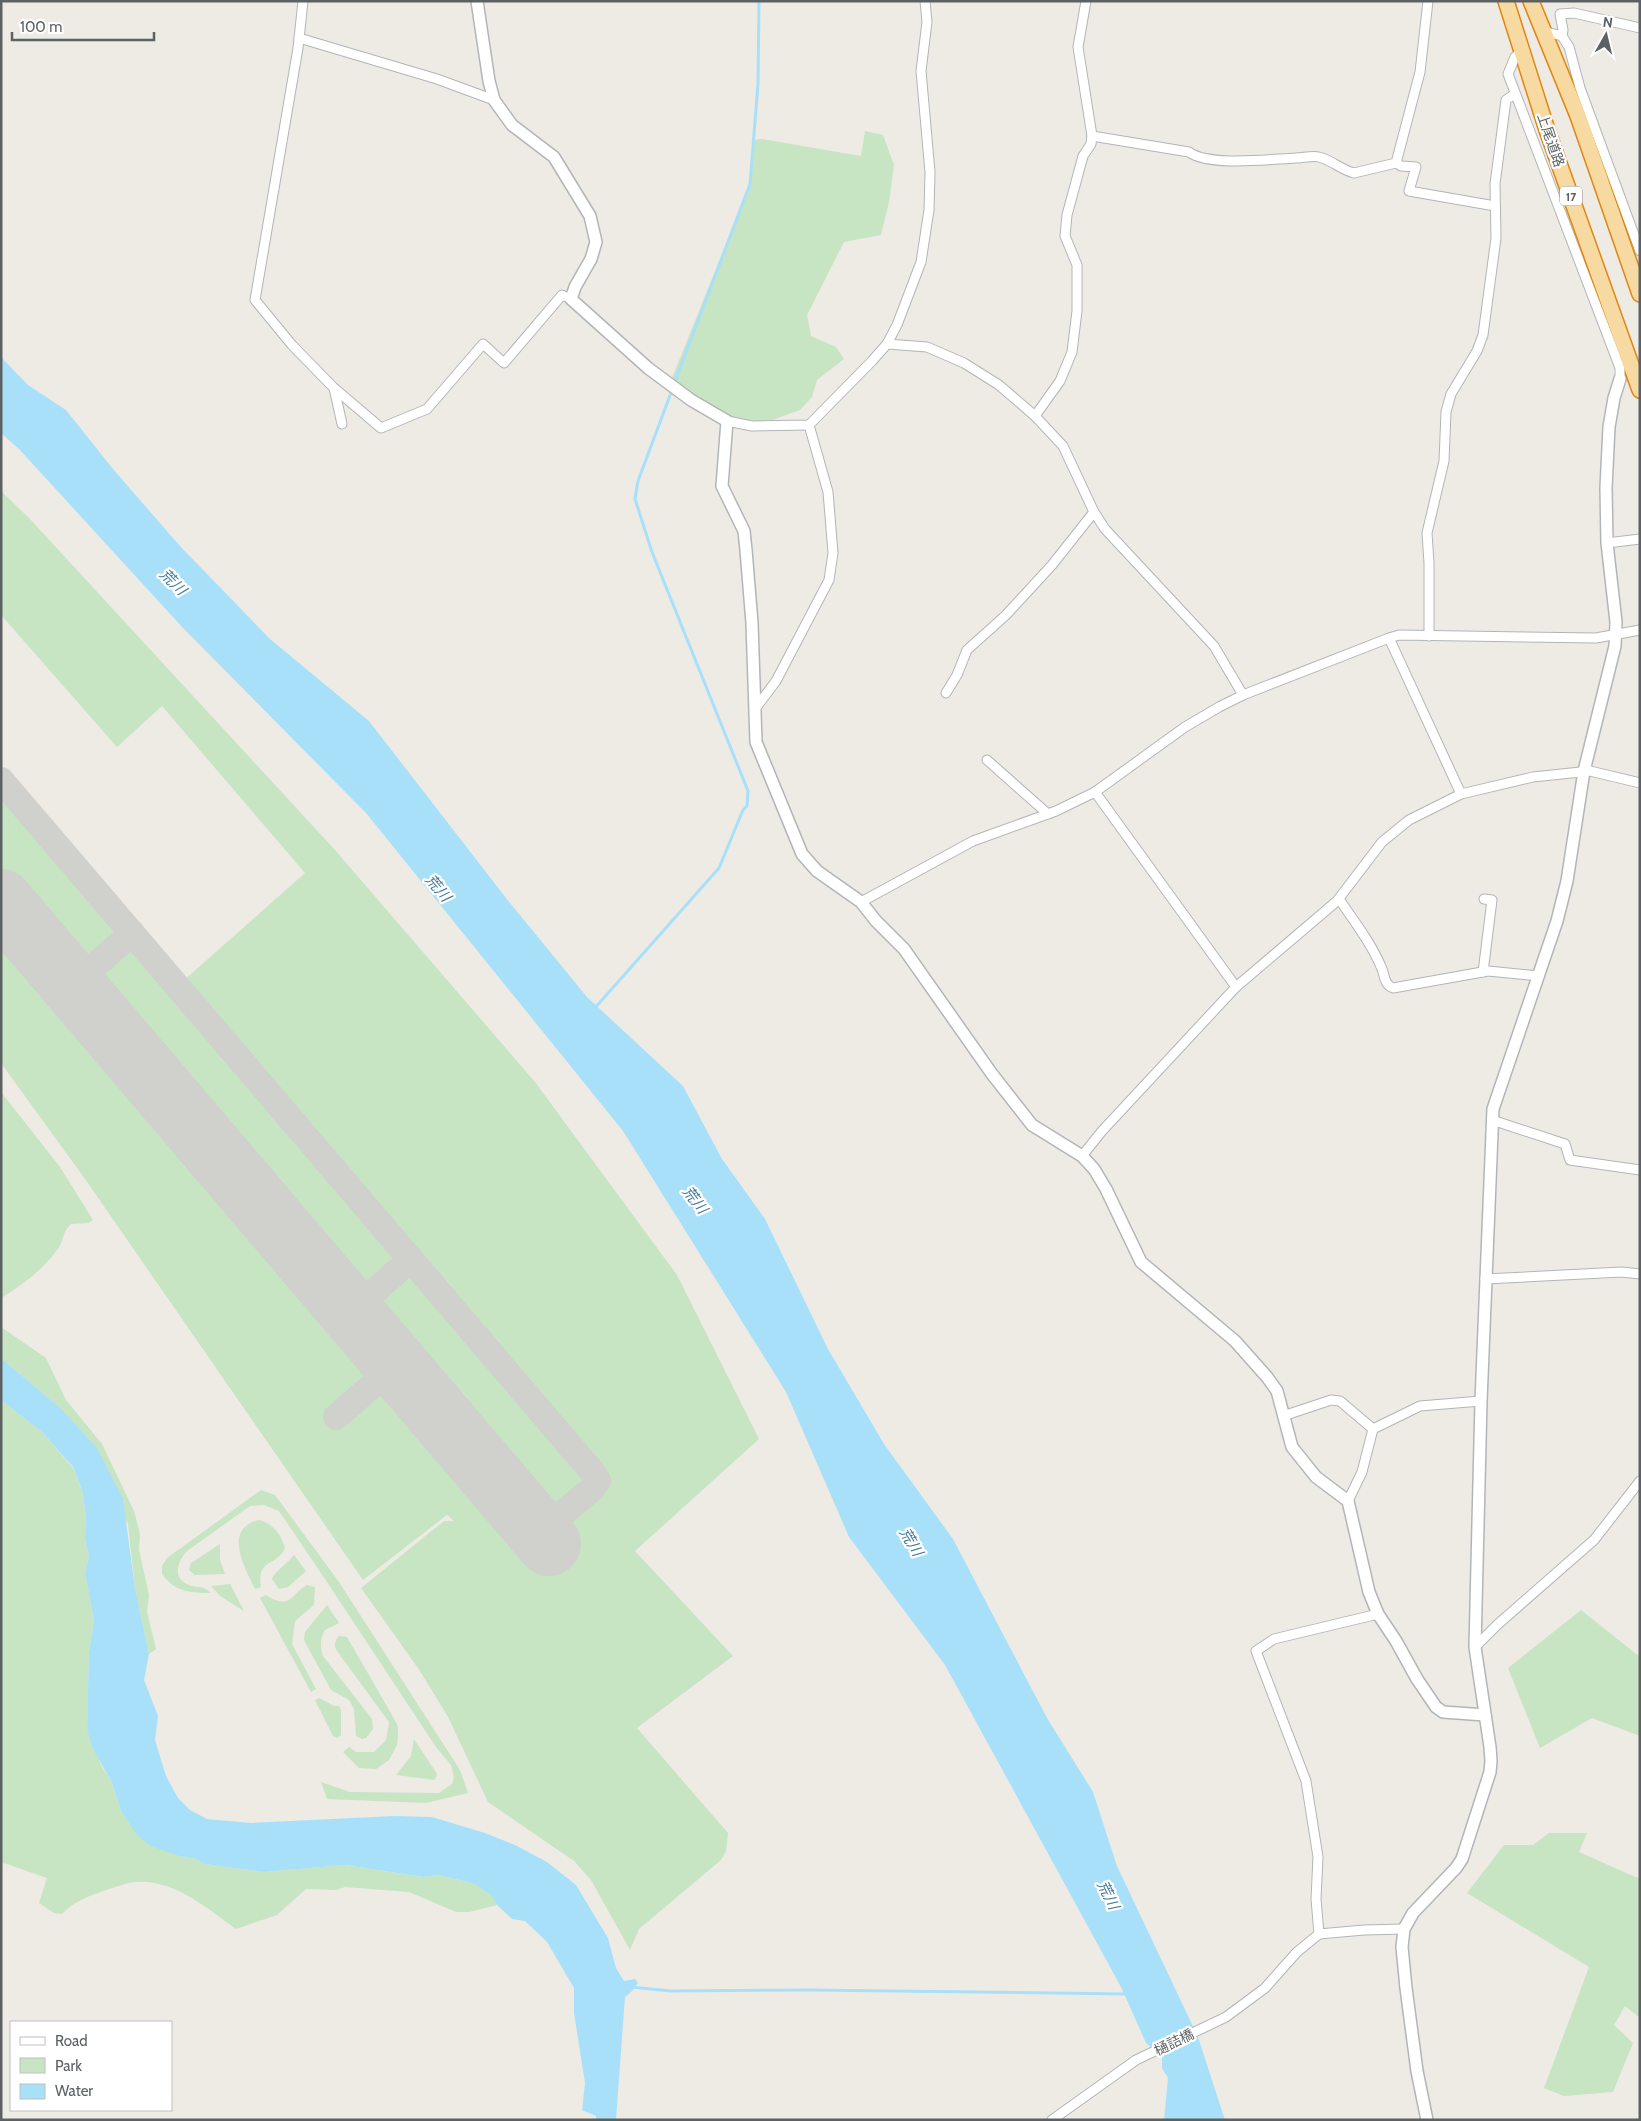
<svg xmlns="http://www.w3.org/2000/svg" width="1641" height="2121" font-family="Cabin,'Noto Sans JP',sans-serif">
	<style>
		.green { fill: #c7e4c3 }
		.water { fill: #a9e0f9 }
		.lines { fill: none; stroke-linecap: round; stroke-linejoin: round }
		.stream { stroke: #a9e0f9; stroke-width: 3 }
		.taxiway { stroke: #d0d0cc; stroke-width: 26 }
		.runway { stroke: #d0d0cc; stroke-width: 64 }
		.minor-casing { stroke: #b2b5b8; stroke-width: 11 }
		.tertiary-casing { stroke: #b2b5b8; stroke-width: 14 }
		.trunk-casing { stroke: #e28610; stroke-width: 18 }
		.minor { stroke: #fff; stroke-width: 9 }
		.tertiary { stroke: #fff; stroke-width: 11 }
		.trunk { stroke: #f7daa1; stroke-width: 15 }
		.labels { text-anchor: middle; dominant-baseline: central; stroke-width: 4.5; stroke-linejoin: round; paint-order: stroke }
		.shield { fill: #fff; stroke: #8d9092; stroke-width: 1 }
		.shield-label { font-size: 12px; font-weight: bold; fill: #5c6164 }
		.street-label { font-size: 14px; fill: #5c6164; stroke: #fff }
		.water-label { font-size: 15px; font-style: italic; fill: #417799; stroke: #fff }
	</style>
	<rect width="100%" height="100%" fill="#eeebe5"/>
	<g class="green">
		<path d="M 865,131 L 883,135 L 894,165 L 889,202 L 881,235 L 844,242 L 807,315 L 811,336 L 836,347 L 844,359 L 817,380 L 812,397 L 800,410 L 756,426 L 727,421 L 670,383 L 750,184 L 753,140 L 762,139 L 861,156 Z"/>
		<path d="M 1,491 L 29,518 L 335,850 L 535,1082 L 677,1275 L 759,1439 L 635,1551 L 733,1656 L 637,1728 L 728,1833 L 726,1851 L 721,1860 L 639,1929 L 630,1950 L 591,1880 L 574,1861 L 488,1802 L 448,1717 L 420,1671 L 361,1588 L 444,1521 L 454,1521 L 447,1515 L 363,1580 L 85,1179 L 1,1063 L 1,931 L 539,1557 L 565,1538 L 556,1529 L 610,1483 L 183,981 L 305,873 L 162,706 L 117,747 L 1,615 Z"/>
		<path d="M 1,794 L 119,934 L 78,965 L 1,873 Z"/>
		<path d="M 131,948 L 399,1257 L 358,1293 L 91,982 Z"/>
		<path d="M 1,1092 L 60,1167 L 93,1220 L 88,1223 L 71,1224 C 61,1234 65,1238 59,1247 C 45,1268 23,1285 1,1298 Z"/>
		<path d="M 409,1270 L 588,1480 L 546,1515 L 369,1306 Z"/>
		<path d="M 1,1327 L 46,1358 L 66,1400 L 102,1444 L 134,1511 L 140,1534 L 139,1550 L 149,1595 L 147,1612 L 156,1649 L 149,1654 L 135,1588 L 128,1524 L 59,1407 L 1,1358 Z"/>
		<path d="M 1,1400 L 42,1432 L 73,1468 L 82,1490 L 86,1516 L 85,1539 L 89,1557 L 85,1574 L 94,1620 L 89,1651 L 87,1729 L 101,1765 L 112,1783 L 121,1811 L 179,1856 L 196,1859 L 205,1864 L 264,1872 L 345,1865 L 422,1877 L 439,1875 L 475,1884 L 494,1897 L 497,1905 L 469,1912 L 456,1912 L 409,1892 L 345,1887 L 336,1890 L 306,1889 L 277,1915 L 236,1929 C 205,1907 170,1875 128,1883 C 121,1885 113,1888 106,1890 C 89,1896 74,1901 62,1914 L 54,1913 L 39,1903 L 47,1878 L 1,1862 Z"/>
		<path d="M 261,1490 L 275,1495 L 339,1582 L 460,1770 L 468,1793 L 426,1803 L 327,1799 L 321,1782 L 350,1792 L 439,1793 L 452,1784 L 454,1777 L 451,1765 L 436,1747 L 323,1576 L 279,1511 L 264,1505 L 250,1506 L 187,1551 C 178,1561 171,1578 189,1585 C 199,1589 202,1584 211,1593 C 190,1593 175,1592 162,1574 L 162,1566 L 167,1558 Z"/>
		<path d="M 259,1520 C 272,1523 282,1535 285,1548 C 277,1567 256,1558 261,1587 L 255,1589 C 245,1568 222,1529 259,1520 Z"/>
		<path d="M 220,1544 L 220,1560 L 225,1574 L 195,1575 L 189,1570 L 191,1563 Z"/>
		<path d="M 294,1555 L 306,1571 L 288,1587 L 279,1589 L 272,1579 C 275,1571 288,1563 294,1555 Z"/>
		<path d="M 230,1584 L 244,1611 L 220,1596 L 211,1586 Z"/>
		<path d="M 307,1585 L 315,1587 L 314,1605 L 295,1621 L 292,1644 L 316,1689 L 311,1692 L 260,1598 L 266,1595 C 290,1611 291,1594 307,1585 Z"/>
		<path d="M 327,1605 L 339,1623 L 325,1630 C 320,1638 320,1647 323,1656 L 372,1719 L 373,1729 L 366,1738 L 362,1739 L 356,1736 L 354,1709 L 349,1700 L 331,1690 L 304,1640 L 305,1632 Z"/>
		<path d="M 1581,1610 L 1640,1657 L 1640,1736 L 1592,1718 L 1540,1748 L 1508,1668 Z"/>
		<path d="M 339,1636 L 347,1637 L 392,1715 L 398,1726 L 398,1734 L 397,1745 L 389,1760 L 376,1769 L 359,1768 L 343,1752 L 349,1747 L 356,1752 L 374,1752 L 386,1740 L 389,1722 L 337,1651 C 334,1645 334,1642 339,1636 Z"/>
		<path d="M 319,1698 L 334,1706 L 339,1706 L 341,1710 L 341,1735 L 337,1738 L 333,1736 L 315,1700 Z"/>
		<path d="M 414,1739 L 437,1774 L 435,1780 L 396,1775 L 411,1756 Z"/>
		<path d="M 1549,1833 L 1587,1833 L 1579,1852 L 1640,1879 L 1640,2018 L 1625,2006 L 1614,2025 L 1633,2043 L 1613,2092 L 1564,2096 L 1544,2088 L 1589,1967 L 1467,1893 L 1504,1845 L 1533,1845 Z"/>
	</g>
	<g class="water">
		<path d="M 1,357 L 28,385 L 66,410 L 113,469 L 179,545 L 270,639 L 369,721 L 506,898 L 587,997 L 683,1086 L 722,1159 L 765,1219 L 828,1349 L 884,1444 L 953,1539 L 1047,1718 L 1093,1792 L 1117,1866 L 1198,2037 L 1225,2120 L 1164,2120 L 1168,2078 L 1162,2068 L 1162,2057 L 1146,2043 L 1121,1987 L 945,1665 L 849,1537 L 786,1392 L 623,1131 L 366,813 L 183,628 L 19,449 L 1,433 Z"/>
		<path d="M 1,1358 L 59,1407 L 97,1448 L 123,1499 L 135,1588 L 149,1654 L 144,1680 L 158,1716 L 155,1740 L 166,1776 L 178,1798 L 190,1810 L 207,1819 L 251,1823 L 394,1816 L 432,1817 L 485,1833 L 515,1845 L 547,1862 L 576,1885 L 608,1938 L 616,1968 L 624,1981 L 635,1979 L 638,1983 L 632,1991 L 625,1997 L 616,2120 L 596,2120 L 596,2116 L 582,2110 L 585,2083 L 574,2013 L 574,1988 L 547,1942 L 525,1921 L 512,1919 L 497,1905 L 493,1897 L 475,1884 L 439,1875 L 423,1877 L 345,1865 L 264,1872 L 205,1864 L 196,1859 L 179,1856 L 151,1846 L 137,1835 L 121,1811 L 112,1783 L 92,1747 L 87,1729 L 89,1651 L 94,1620 L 85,1574 L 89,1557 L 85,1539 L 86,1516 L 82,1490 L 73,1467 L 42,1432 L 1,1400 Z"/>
	</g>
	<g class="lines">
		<g class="stream">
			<path d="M 674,384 L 750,184 L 758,84 L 759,1"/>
			<path d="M 594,1009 L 719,868 L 743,810 L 747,806 L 748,791 L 652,552 L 635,499 L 638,481 L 672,390"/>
			<path d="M 632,1987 L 670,1991 L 810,1990 L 1127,1994"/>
		</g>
		<g class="taxiway">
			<path d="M 1,780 L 595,1475 L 598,1481 L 592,1489 L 539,1533"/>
			<path d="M 73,985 L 132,933"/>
			<path d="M 351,1312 L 411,1259"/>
			<path d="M 336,1417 L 396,1365"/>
		</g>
		<path class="runway" d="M 1,901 L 549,1544"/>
		<defs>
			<g id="minor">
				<path d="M 303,1 L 298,48 L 255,300 L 292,345 L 334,388 L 381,428 L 427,409 L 483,344 L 504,363 L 562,295 L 571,299"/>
				<path d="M 1543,31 L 1562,36 L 1569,47 L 1580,88 L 1640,251"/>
				<path d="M 1562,36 L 1563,30 L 1560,14 L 1574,13 L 1640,28"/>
				<path d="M 299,38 L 437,79 L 494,100"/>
				<path d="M 1522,51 L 1515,57 L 1508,74 L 1620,368 L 1620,379"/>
				<path d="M 1092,136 L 1189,152 C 1209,167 1271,159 1296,158 C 1303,158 1312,155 1319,157 C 1332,160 1341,170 1354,173 L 1396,163 L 1420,72 L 1428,1"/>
				<path d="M 1396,163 L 1401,166 L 1416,167 L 1409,191 L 1495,206"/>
				<path d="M 887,344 L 927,347 L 964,363 L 999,385 L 1035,416 L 1063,446 L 1094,512 L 1105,529 L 1214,646 L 1243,695"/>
				<path d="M 334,388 L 342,424"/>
				<path d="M 1035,416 L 1060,381 L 1072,352 L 1077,311 L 1077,265 L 1065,236 L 1067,215 L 1083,156 L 1091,144 L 1092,136 L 1078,47 L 1086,1"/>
				<path d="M 727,421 L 752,426 L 809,425 L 872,361 L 887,344 L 897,325 L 921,262 L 929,210 L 930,172 L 921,71 L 927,22 L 925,1"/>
				<path d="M 1607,543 L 1640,539"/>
				<path d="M 1429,636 L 1429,563 L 1427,533 L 1444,461 L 1446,412 L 1451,394 L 1477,351 L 1483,335 L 1496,238 L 1495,184 L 1506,100 L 1515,94"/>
				<path d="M 1389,638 L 1461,794"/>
				<path d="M 946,693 L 957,675 L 967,650 L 1006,615 L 1052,565 L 1094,512"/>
				<path d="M 755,709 L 776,681 L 829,580 L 833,553 L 828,492 L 809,425"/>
				<path d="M 987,760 L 1048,814"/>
				<path d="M 1095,792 L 1236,987"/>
				<path d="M 1339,899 C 1354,921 1372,944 1382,969 C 1385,977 1384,984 1393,988 L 1488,971 L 1539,976"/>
				<path d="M 861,902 L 973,841 L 1056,811 L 1095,792 L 1185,727 L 1219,707 L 1243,695 L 1389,638 L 1399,635 L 1596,638 L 1640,630"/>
				<path d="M 1483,972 L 1492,900 L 1484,899"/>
				<path d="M 1492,1120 L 1565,1144 L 1570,1160 L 1640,1170"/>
				<path d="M 1082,1156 L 1102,1131 L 1236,987 L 1337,901 L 1382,842 L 1409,820 L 1461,794 L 1533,777 L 1590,771 L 1640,783"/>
				<path d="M 1485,1279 L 1622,1272 L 1640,1274"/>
				<path d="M 1283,1416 L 1331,1400 L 1340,1401 L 1373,1429"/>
				<path d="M 1373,1429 L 1420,1406 L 1481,1401"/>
				<path d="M 1348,1501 L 1362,1472 L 1373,1429"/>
				<path d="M 1475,1647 L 1497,1625 L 1594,1540 L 1640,1481"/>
				<path d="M 1319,1934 L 1316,1899 L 1318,1857 L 1306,1781 L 1256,1651 L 1274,1639 L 1378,1614"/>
				<path d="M 1052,2120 L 1136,2060 L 1226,2017 L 1265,1988 L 1297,1952 L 1319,1934 L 1364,1930 L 1404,1929"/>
			</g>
			<g id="tertiary">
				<path d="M 477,1 L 489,81 L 494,100 L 512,125 L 554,157 L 590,216 L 596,242 L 591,259 L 575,287 L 571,299 L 648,368 L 691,400 L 727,421 L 722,486 L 744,531 L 746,550 L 752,623 L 756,742 L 802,854 L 817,871 L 861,902 L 876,921 L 904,949 L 992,1074 L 1032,1125 L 1082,1156 L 1094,1169 L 1106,1189 L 1141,1262 L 1235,1341 L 1267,1377 L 1277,1391 L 1292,1447 L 1316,1477 L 1348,1501 L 1369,1592 L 1378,1614 L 1396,1641 L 1417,1679 L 1436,1707 L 1443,1712 L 1485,1715"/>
				<path d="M 1427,2120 L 1417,2071 L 1406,1988 L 1402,1947 L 1404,1929 L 1413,1913 L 1456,1868 L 1462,1859 L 1490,1772 L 1491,1761 L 1490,1747 L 1475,1647 L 1481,1401 L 1493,1109 L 1557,921 L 1567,881 L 1584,771 L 1615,646 L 1616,622 L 1607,543 L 1606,488 L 1609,427 L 1614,398 L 1620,379"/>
			</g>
			<g id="trunk">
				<path d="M 1506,1 L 1547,130 L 1640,390"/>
				<path d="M 1531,1 L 1578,116 L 1640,294"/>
			</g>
		</defs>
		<use href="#minor" class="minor-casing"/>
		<use href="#tertiary" class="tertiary-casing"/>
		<use href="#trunk" class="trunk-casing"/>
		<use href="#minor" class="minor"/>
		<use href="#tertiary" class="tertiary"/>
		<use href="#trunk" class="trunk"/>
	</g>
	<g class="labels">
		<rect class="shield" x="1560" y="186.5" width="22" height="19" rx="4"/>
		<g class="shield-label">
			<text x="1571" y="196">17</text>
		</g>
		<g class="street-label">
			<text transform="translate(1551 140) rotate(71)">上尾道路</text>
			<text transform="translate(1174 2042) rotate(-26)">樋詰橋</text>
		</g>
		<g class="water-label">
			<text transform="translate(173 582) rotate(45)">荒川</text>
			<text transform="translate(438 888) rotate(50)">荒川</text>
			<text transform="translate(695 1200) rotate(52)">荒川</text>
			<text transform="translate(911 1542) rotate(59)">荒川</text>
			<text transform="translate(1108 1895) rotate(64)">荒川</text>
		</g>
	</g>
	<rect width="1641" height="2121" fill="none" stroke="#5c6164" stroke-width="5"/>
	<rect x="10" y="2021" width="162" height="90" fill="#ffffff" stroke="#bec0c1"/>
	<rect x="20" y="2037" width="25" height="8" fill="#ffffff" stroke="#bec0c1"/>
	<text x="55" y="2046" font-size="15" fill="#5c6164">Road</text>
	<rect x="20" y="2058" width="25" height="15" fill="#c7e4c3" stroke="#bec0c1"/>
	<text x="55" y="2071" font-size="15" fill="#5c6164">Park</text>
	<rect x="20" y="2084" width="25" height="15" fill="#a9e0f9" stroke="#bec0c1"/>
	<text x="55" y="2096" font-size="15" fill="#5c6164">Water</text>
	<g transform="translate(1606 35) rotate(8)" stroke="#ffffff" stroke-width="4" paint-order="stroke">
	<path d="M0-4L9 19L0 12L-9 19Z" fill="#5c6164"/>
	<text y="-8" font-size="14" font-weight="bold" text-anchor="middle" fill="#5c6164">N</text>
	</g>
	<path d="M12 32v8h142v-8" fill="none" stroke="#5c6164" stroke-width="2.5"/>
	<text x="20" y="32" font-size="15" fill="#5c6164" stroke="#ffffff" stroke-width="4" paint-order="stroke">100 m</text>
</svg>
